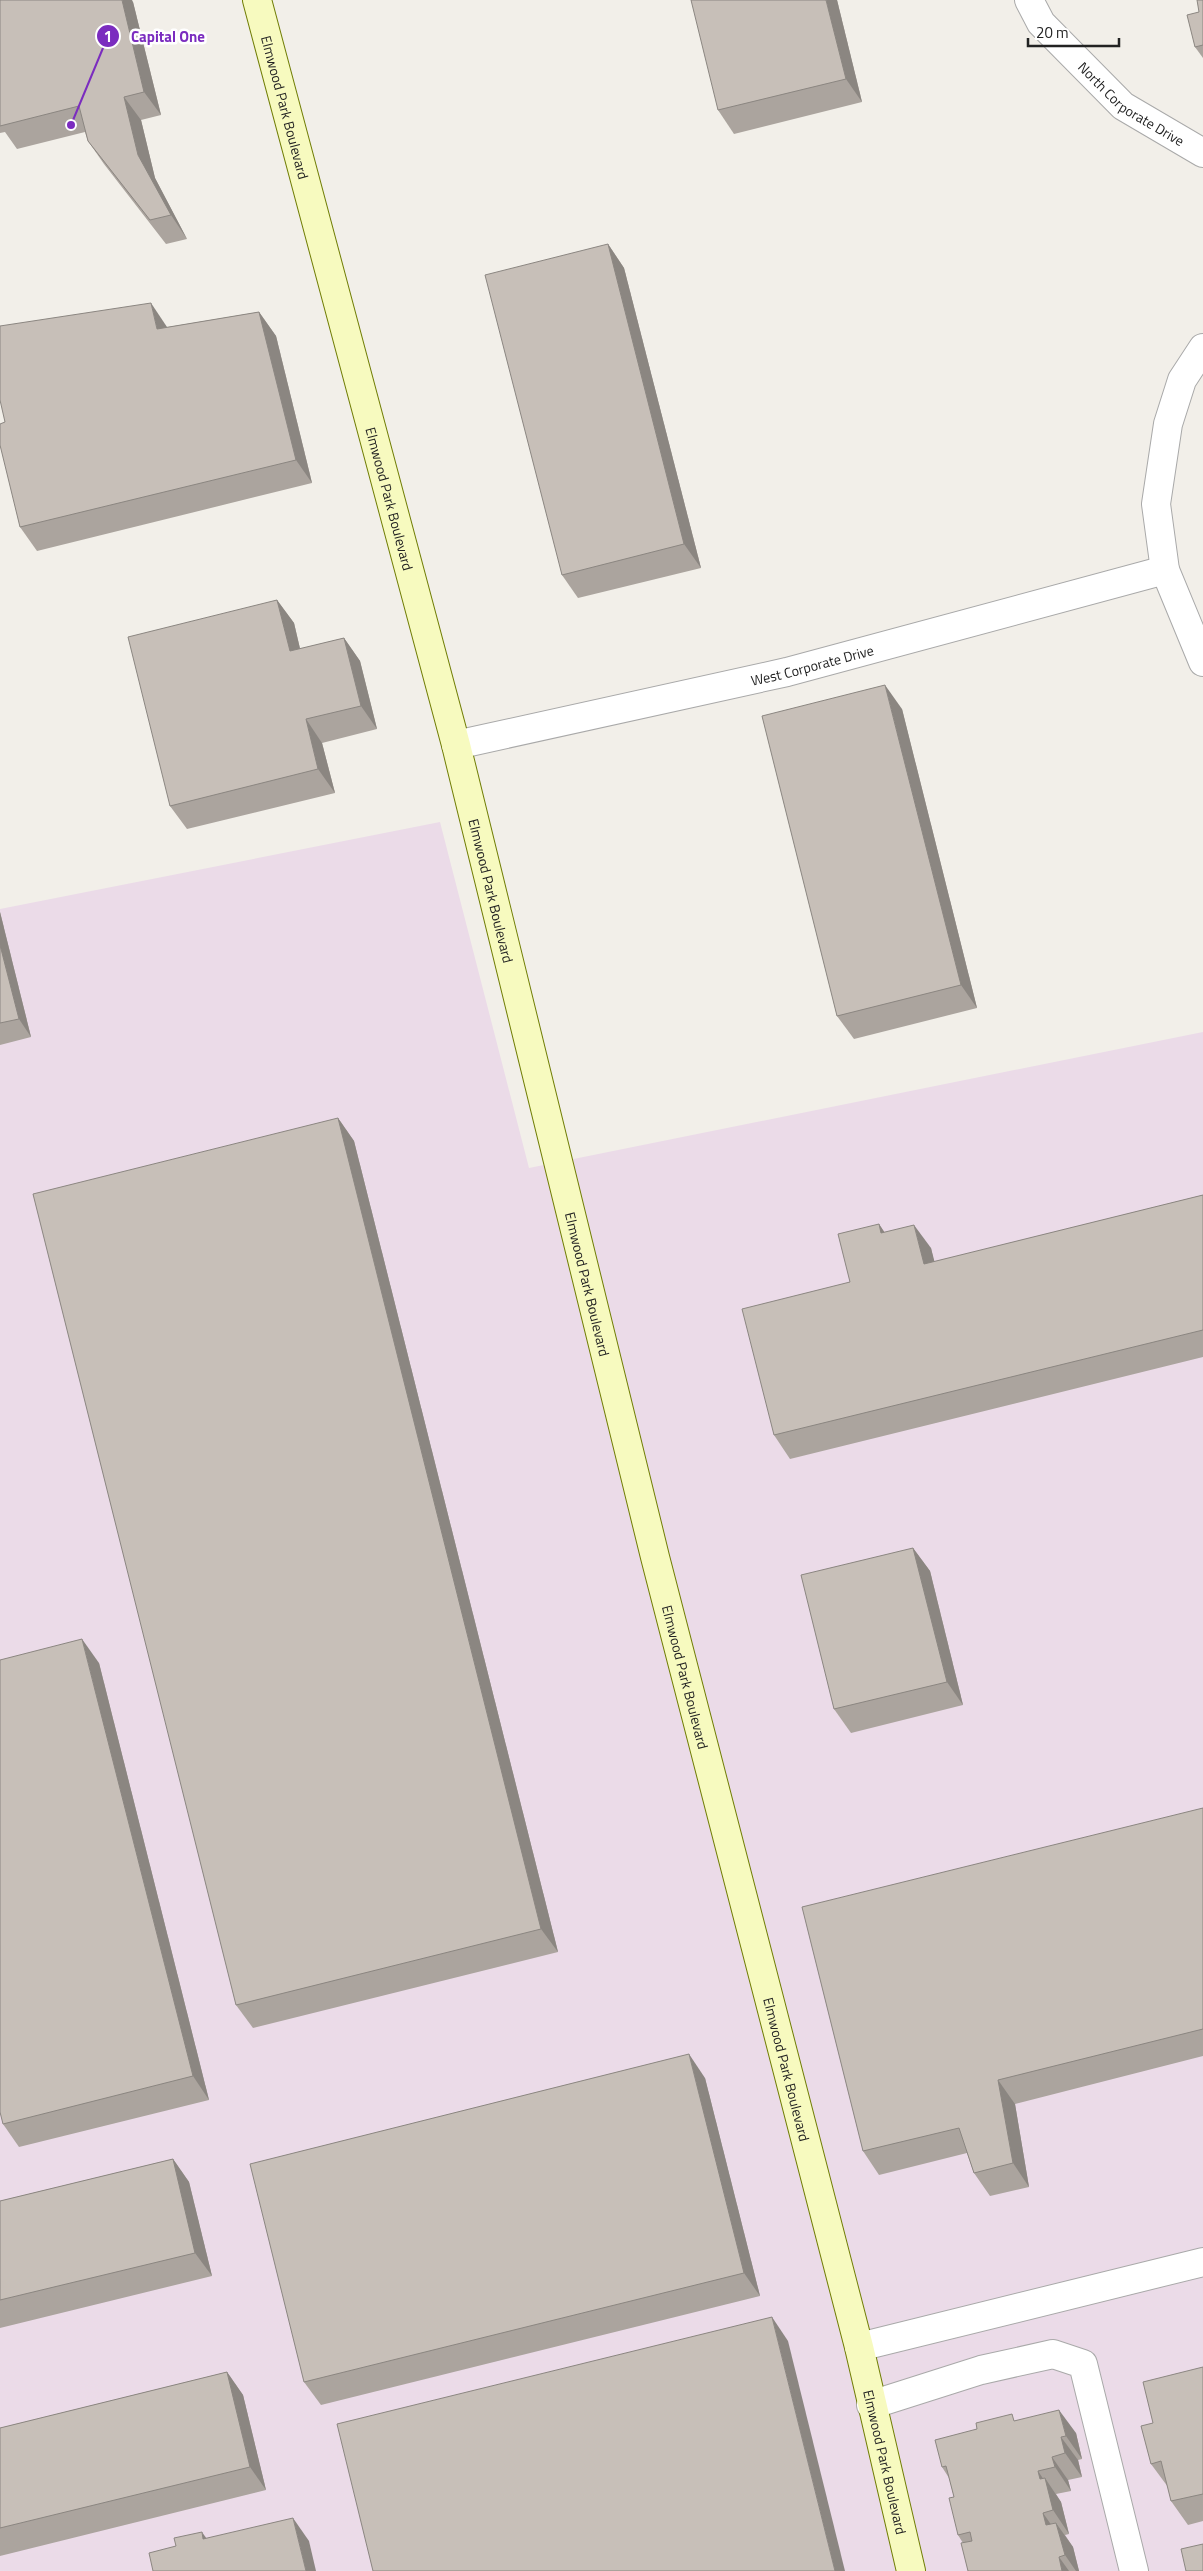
<svg xmlns="http://www.w3.org/2000/svg" width="1203" height="2571" font-family="'Titillium Web',sans-serif">
	<style>
		.industrial { fill: #ebdbe8 }
		.lines { fill: none; stroke-linecap: round; stroke-linejoin: round }
		.street-casing { stroke: #a9a9a9; stroke-width: 30 }
		.secondary-casing { stroke: #707d05; stroke-width: 30 }
		.street { stroke: #fff; stroke-width: 28 }
		.secondary { stroke: #f7fabf; stroke-width: 28 }
		.wall { fill: #aba49e }
		.shaded-wall { fill: #8b8681 }
		.building { fill: #c7bfb8; stroke: #8b8681 }
		.labels { text-anchor: middle; dominant-baseline: central; stroke-width: 5; stroke-linejoin: round; paint-order: stroke }
		.street-label { font-size: 14px; fill: #222; stroke: #fff }
		.leader { fill: none; stroke: #7b2cbf; stroke-width: 2 }
		.callout-dot { fill: #7b2cbf; stroke: #fff; stroke-width: 2 }
		.mark-label { font-size: 15px; text-anchor: middle; font-weight: bold; fill: #fff }
		.callout-label { font-size: 15px; text-anchor: middle; font-weight: bold; fill: #7b2cbf; stroke: #fff; stroke-width: 5; stroke-linejoin: round; paint-order: stroke }
	</style>
	<rect width="100%" height="100%" fill="#f2efe9"/>
	<path class="industrial" d="M 440,822 L 529,1168 L 1203,1032 L 1203,2571 L 0,2571 L 0,909 Z"/>
	<g class="lines">
		<defs>
			<g id="street">
				<path id="s1" d="M 1029,0 L 1041,23 L 1123,106 L 1203,153"/>
				<path d="M 1203,348 L 1182,380 L 1168,424 L 1156,504 L 1165,570 L 1203,662"/>
				<path id="s2" d="M 456,745 L 787,672 L 1165,570"/>
				<path d="M 859,2347 L 1203,2262"/>
				<path d="M 871,2405 L 981,2370 L 1053,2354 L 1083,2364 L 1134,2571"/>
			</g>
			<g id="secondary">
				<path id="s3" d="M 257,0 L 456,745 L 655,1557 L 859,2347 L 911,2571"/>
			</g>
		</defs>
		<use href="#street" class="street-casing"/>
		<use href="#secondary" class="secondary-casing"/>
		<use href="#street" class="street"/>
		<use href="#secondary" class="secondary"/>
	</g>
	<g class="wall">
		<path d="M 0,0 L 133,2 L 161,115 L 141,120 L 155,178 L 187,239 L 166,244 L 104,164 L 88,141 L 85,132 L 17,149 L 5,132 L 0,133 Z"/>
		<path d="M 837,0 L 862,102 L 734,134 L 718,110 Z"/>
		<path d="M 1203,0 L 1203,58 L 1195,47 L 1199,12 Z"/>
		<path d="M 608,244 L 624,268 L 701,568 L 578,598 L 562,575 Z"/>
		<path d="M 259,312 L 276,336 L 312,483 L 37,551 L 20,527 L 168,327 Z"/>
		<path d="M 277,600 L 294,623 L 300,649 L 344,638 L 360,661 L 377,729 L 322,743 L 335,793 L 187,829 L 170,806 Z"/>
		<path d="M 902,709 L 977,1008 L 854,1039 L 837,1016 Z"/>
		<path d="M 0,912 L 31,1037 L 0,1045 Z"/>
		<path d="M 338,1118 L 354,1141 L 558,1952 L 253,2028 L 236,2005 Z"/>
		<path d="M 1203,1195 L 1203,1357 L 790,1459 L 774,1435 L 879,1224 L 884,1232 L 931,1248 L 934,1262 Z"/>
		<path d="M 913,1548 L 930,1571 L 963,1705 L 851,1733 L 834,1709 Z"/>
		<path d="M 99,1663 L 209,2100 L 19,2147 L 3,2124 Z"/>
		<path d="M 1203,1808 L 1203,2056 L 1015,2104 L 1029,2187 L 990,2196 L 974,2173 L 967,2153 L 879,2175 L 863,2151 Z"/>
		<path d="M 705,2078 L 760,2296 L 321,2405 L 304,2382 Z"/>
		<path d="M 173,2159 L 189,2182 L 212,2276 L 0,2328 L 0,2201 Z"/>
		<path d="M 1203,2367 L 1203,2521 L 1188,2525 L 1171,2501 L 1168,2487 L 1151,2464 L 1153,2423 Z"/>
		<path d="M 227,2372 L 243,2395 L 266,2490 L 0,2556 L 0,2428 Z"/>
		<path d="M 1017,2420 L 1076,2433 L 1082,2459 L 1078,2460 L 1082,2477 L 1068,2480 L 1071,2491 L 1056,2494 L 1061,2502 L 1069,2534 L 1065,2535 L 1073,2547 L 1079,2571 L 968,2571 L 963,2543 L 958,2535 L 954,2497 L 949,2478 L 942,2467 Z"/>
	</g>
	<g class="shaded-wall">
		<path d="M 122,0 L 132,0 L 133,2 L 161,115 L 144,92 Z"/>
		<path d="M 826,0 L 837,0 L 862,102 L 846,79 Z"/>
		<path d="M 124,97 L 141,120 L 155,178 L 187,239 L 171,215 L 138,155 Z"/>
		<path d="M 608,244 L 624,268 L 701,568 L 684,544 Z"/>
		<path d="M 151,303 L 167,327 L 174,352 L 157,329 Z"/>
		<path d="M 259,312 L 276,336 L 312,483 L 296,460 Z"/>
		<path d="M 277,600 L 294,623 L 306,674 L 290,651 Z"/>
		<path d="M 344,638 L 360,661 L 377,729 L 361,706 Z"/>
		<path d="M 885,685 L 902,709 L 977,1008 L 961,985 Z"/>
		<path d="M 306,719 L 322,743 L 335,793 L 318,769 Z"/>
		<path d="M 0,912 L 31,1037 L 19,1019 L 0,945 Z"/>
		<path d="M 338,1118 L 354,1141 L 558,1952 L 541,1929 Z"/>
		<path d="M 879,1224 L 895,1248 L 881,1233 Z"/>
		<path d="M 914,1225 L 931,1248 L 941,1287 L 924,1264 Z"/>
		<path d="M 913,1548 L 930,1571 L 963,1705 L 947,1682 Z"/>
		<path d="M 82,1639 L 99,1663 L 209,2100 L 193,2076 Z"/>
		<path d="M 689,2054 L 705,2078 L 760,2296 L 744,2273 Z"/>
		<path d="M 998,2080 L 1015,2104 L 1029,2187 L 1013,2163 Z"/>
		<path d="M 173,2159 L 189,2182 L 212,2276 L 195,2253 Z"/>
		<path d="M 772,2317 L 788,2341 L 845,2571 L 835,2571 Z"/>
		<path d="M 227,2372 L 243,2395 L 266,2490 L 250,2467 Z"/>
		<path d="M 1059,2410 L 1076,2433 L 1082,2459 L 1066,2436 Z"/>
		<path d="M 1061,2437 L 1078,2460 L 1082,2477 L 1065,2453 Z"/>
		<path d="M 1052,2457 L 1068,2480 L 1071,2491 L 1055,2467 Z"/>
		<path d="M 1038,2471 L 1046,2483 L 1045,2478 L 1061,2502 L 1069,2534 L 1053,2510 L 1040,2479 Z"/>
		<path d="M 1043,2513 L 1059,2536 L 1046,2525 Z"/>
		<path d="M 293,2518 L 309,2541 L 316,2571 L 306,2571 Z"/>
		<path d="M 1056,2523 L 1073,2547 L 1079,2571 L 1076,2571 L 1065,2555 Z"/>
		<path d="M 202,2532 L 218,2555 L 203,2539 Z"/>
		<path d="M 1059,2557 L 1069,2571 L 1062,2571 Z"/>
	</g>
	<g class="building">
		<path d="M 0,0 L 122,0 L 144,92 L 124,97 L 138,155 L 171,215 L 150,220 L 88,141 L 79,106 L 0,126 Z"/>
		<path d="M 691,0 L 826,0 L 846,79 L 718,110 Z"/>
		<path d="M 1197,0 L 1203,0 L 1203,45 L 1195,47 L 1187,15 L 1199,12 Z"/>
		<path d="M 608,244 L 684,544 L 562,575 L 485,275 Z"/>
		<path d="M 151,303 L 157,329 L 259,312 L 296,460 L 20,527 L 0,445 L 0,424 L 5,422 L 0,400 L 0,326 Z"/>
		<path d="M 277,600 L 290,651 L 344,638 L 361,706 L 306,719 L 318,769 L 170,806 L 128,637 Z"/>
		<path d="M 885,685 L 961,985 L 837,1016 L 762,716 Z"/>
		<path d="M 0,945 L 19,1019 L 0,1023 Z"/>
		<path d="M 338,1118 L 541,1929 L 236,2005 L 33,1194 Z"/>
		<path d="M 1203,1195 L 1203,1330 L 774,1435 L 742,1309 L 850,1282 L 838,1234 L 879,1224 L 881,1233 L 914,1225 L 924,1264 Z"/>
		<path d="M 913,1548 L 947,1682 L 834,1709 L 801,1575 Z"/>
		<path d="M 82,1639 L 193,2076 L 3,2124 L 0,2112 L 0,1660 Z"/>
		<path d="M 1203,1808 L 1203,2029 L 998,2080 L 1013,2163 L 974,2173 L 959,2128 L 863,2151 L 802,1907 Z"/>
		<path d="M 689,2054 L 744,2273 L 304,2382 L 250,2164 Z"/>
		<path d="M 173,2159 L 195,2253 L 0,2300 L 0,2201 Z"/>
		<path d="M 772,2317 L 835,2571 L 373,2571 L 337,2424 Z"/>
		<path d="M 1203,2367 L 1203,2494 L 1171,2501 L 1161,2461 L 1151,2464 L 1141,2426 L 1153,2423 L 1143,2382 Z"/>
		<path d="M 227,2372 L 250,2467 L 0,2528 L 0,2428 Z"/>
		<path d="M 1059,2410 L 1066,2436 L 1061,2437 L 1065,2453 L 1052,2457 L 1055,2467 L 1038,2471 L 1040,2479 L 1045,2478 L 1053,2510 L 1043,2513 L 1046,2525 L 1056,2523 L 1065,2555 L 1059,2557 L 1062,2571 L 968,2571 L 961,2543 L 972,2541 L 970,2532 L 958,2535 L 949,2498 L 954,2497 L 946,2466 L 942,2467 L 935,2440 L 977,2429 L 976,2423 L 1012,2414 L 1014,2421 Z"/>
		<path d="M 293,2518 L 306,2571 L 153,2571 L 149,2553 L 176,2546 L 174,2538 L 202,2532 L 203,2539 Z"/>
		<path d="M 1203,2544 L 1203,2571 L 1186,2571 L 1181,2549 Z"/>
	</g>
	<g class="labels">
		<g class="street-label">
			<text stroke="none"><textPath href="#s1" startOffset="148">North Corporate Drive</textPath></text>
			<text stroke="none"><textPath href="#s3" startOffset="111">Elmwood Park Boulevard</textPath></text>
			<text stroke="none"><textPath href="#s3" startOffset="516">Elmwood Park Boulevard</textPath></text>
			<text stroke="none"><textPath href="#s2" startOffset="365">West Corporate Drive</textPath></text>
			<text stroke="none"><textPath href="#s3" startOffset="921">Elmwood Park Boulevard</textPath></text>
			<text stroke="none"><textPath href="#s3" startOffset="1326">Elmwood Park Boulevard</textPath></text>
			<text stroke="none"><textPath href="#s3" startOffset="1731">Elmwood Park Boulevard</textPath></text>
			<text stroke="none"><textPath href="#s3" startOffset="2136">Elmwood Park Boulevard</textPath></text>
			<text stroke="none"><textPath href="#s3" startOffset="2541">Elmwood Park Boulevard</textPath></text>
		</g>
	</g>
	<path class="leader" d="M71 125L108 36"/>
	<g class="callout-dot">
		<circle cx="71" cy="125" r="5"/>
		<circle cx="108" cy="36" r="12"/>
	</g>
	<g class="mark-label">
		<text x="108" y="42">1</text>
	</g>
	<g class="callout-label">
		<text x="168" y="42">Capital One</text>
	</g>
	<path d="M1028 38v8h91v-8" fill="none" stroke="#222222" stroke-width="2.5"/>
	<text x="1036" y="38" font-size="15" fill="#222222" stroke="#ffffff" stroke-width="4" paint-order="stroke">20 m</text>
</svg>
